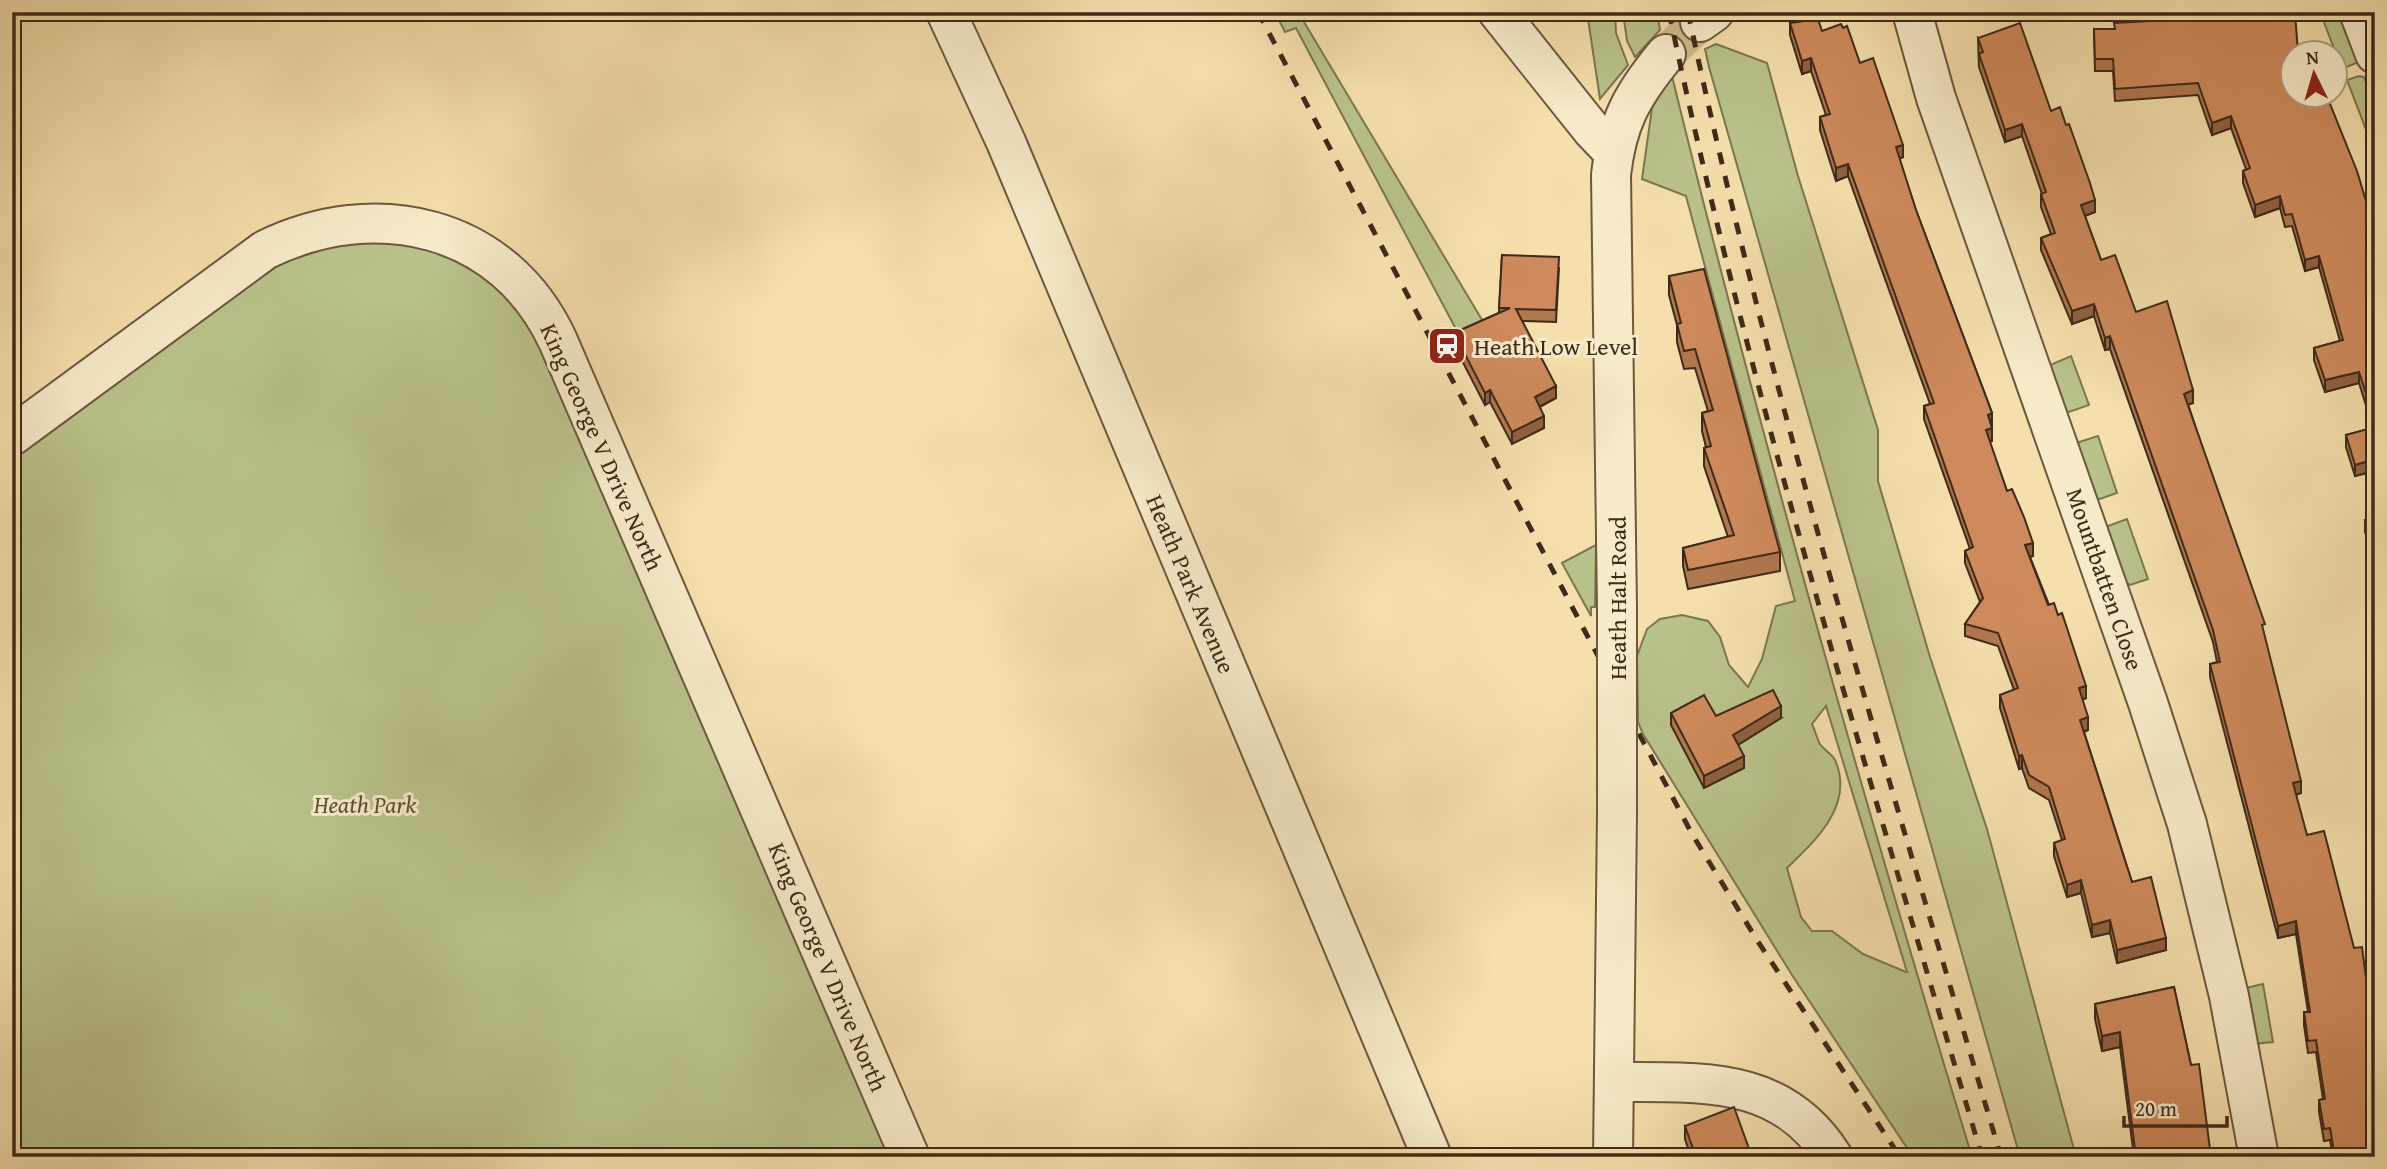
<svg xmlns="http://www.w3.org/2000/svg" width="2387" height="1169" font-family="'Gentium Book Plus',serif">
	<style>
		.green { fill: #bac28b; stroke: #7c7652; stroke-width: 2; fill-rule: evenodd }
		.lines { fill: none; stroke-linecap: round; stroke-linejoin: round }
		.minor-tunnel { stroke: #d0bc8f; stroke-width: 38; stroke-dasharray: 38 19; stroke-linecap: butt }
		.minor-casing { stroke: #6c583e; stroke-width: 42 }
		.minor { stroke: #f8ebca; stroke-width: 38 }
		.rail { stroke: #3e2a19; stroke-width: 5; stroke-dasharray: 12 12; stroke-linecap: butt }
		.minor-bridge-casing { stroke: #6c583e; stroke-width: 42; stroke-linecap: butt }
		.minor-bridge { stroke: #f8ebca; stroke-width: 38 }
		.wall { fill: #b1774f; stroke: #3e2a19; stroke-width: 2 }
		.shaded-wall { fill: #906140; stroke: #3e2a19; stroke-width: 2 }
		.building { fill: #ce8a5c; stroke: #3e2a19; stroke-width: 2 }
		.labels { text-anchor: middle; dominant-baseline: central; stroke-width: 6; stroke-linejoin: round; paint-order: stroke }
		.poi-label { font-size: 24px; fill: #3e2a19; stroke: #f8ebca; text-anchor: start }
		.street-label { font-size: 24px; fill: #3e2a19; stroke: #f8ebca }
		.park-label { font-size: 24px; font-style: italic; fill: #5d5036; stroke: #f8ebca }
	</style>
	<rect width="100%" height="100%" fill="#f5e0ad"/>
	<filter id="stains"><feTurbulence type="fractalNoise" baseFrequency=".00286" numOctaves="4"/><feColorMatrix values="0 0 0 0 .2 0 0 0 0 .09 0 0 0 0 .02 0 0 0 .5 -.17"/></filter>
	<radialGradient id="worn" r=".72"><stop offset=".6" stop-color="#630" stop-opacity="0"/><stop offset="1" stop-color="#630" stop-opacity=".3"/></radialGradient>
	<g class="green">
		<path d="M 1275,12 L 1298,12 L 1497,345 L 1458,333 L 1296,28 L 1285,32 Z"/>
		<path d="M 1587,12 L 1615,12 L 1616,33 L 1628,65 L 1600,99 Z"/>
		<path d="M 1623,12 L 1657,12 L 1660,30 L 1635,57 L 1627,41 Z"/>
		<path d="M 2320,12 L 2338,12 L 2357,60 L 2356,63 L 2342,69 Z"/>
		<path d="M 1716,44 L 1767,63 L 1798,176 L 1878,430 L 1878,481 L 1930,657 L 1987,829 L 2076,1157 L 2020,1157 L 1709,67 L 1705,49 Z"/>
		<path d="M 1671,72 C 1760,437 1863,798 1972,1157 L 1913,1157 L 1792,975 L 1643,734 L 1638,722 L 1637,656 L 1647,629 L 1660,619 L 1682,615 L 1708,621 L 1720,637 L 1729,665 L 1748,687 L 1762,659 L 1776,606 L 1795,601 L 1686,196 L 1642,179 L 1652,108 ZM 1826,706 L 1907,972 L 1906,972 L 1863,954 L 1832,931 L 1812,931 L 1801,917 L 1787,868 C 1815,841 1855,805 1835,760 C 1832,754 1824,750 1820,744 C 1817,739 1815,730 1812,724 Z"/>
		<path d="M 2359,76 L 2364,77 L 2375,105 L 2375,138 L 2370,140 L 2347,80 Z"/>
		<path d="M 432,241 L 517,296 L 900,1157 L 12,1157 L 12,449 L 307,242 Z"/>
		<path d="M 2071,356 L 2089,405 L 2069,412 L 2064,411 L 2048,366 Z"/>
		<path d="M 2098,436 L 2117,493 L 2100,499 L 2094,498 L 2077,449 L 2079,442 Z"/>
		<path d="M 2127,519 L 2148,579 L 2130,585 L 2124,581 L 2107,531 L 2108,526 Z"/>
		<path d="M 1596,545 L 1595,607 L 1591,607 L 1591,616 L 1562,563 Z"/>
		<path d="M 2263,984 L 2273,1042 L 2253,1044 L 2246,988 Z"/>
	</g>
	<g class="lines">
		<path class="minor-tunnel" d="M 1666,54 L 1700,22"/>
		<defs>
			<g id="minor">
				<path d="M 946,12 L 1006,142 L 1432,1157"/>
				<path d="M 1498,12 L 1592,130 L 1613,152"/>
				<path d="M 1912,12 L 1936,98 L 2148,703 L 2187,824 L 2229,996 L 2259,1157"/>
				<path d="M 2359,12 L 2375,54"/>
				<path d="M 1700,22 L 1714,12"/>
				<path d="M 12,436 L 265,250 C 375,196 504,224 558,341 L 910,1157"/>
				<path d="M 1617,609 L 1611,175 C 1617,122 1632,95 1666,54"/>
				<path d="M 1614,1082 C 1700,1083 1781,1074 1833,1157"/>
				<path d="M 1613,1157 L 1617,813"/>
			</g>
		</defs>
		<use href="#minor" class="minor-casing"/>
		<use href="#minor" class="minor"/>
		<g class="rail">
			<path d="M 1258,12 L 1692,834 L 1757,940 L 1900,1157"/>
			<path d="M 1669,12 C 1750,399 1870,778 1982,1157"/>
			<path d="M 1688,12 C 1770,399 1889,778 2001,1157"/>
		</g>
		<defs>
			<path id="minor-bridge" d="M 1617,813 L 1617,609"/>
		</defs>
		<use href="#minor-bridge" class="minor-bridge-casing"/>
		<use href="#minor-bridge" class="minor-bridge"/>
	</g>
	<g class="wall">
		<path d="M 1790,23 L 1822,31 L 1860,63 L 1903,157 L 1899,159 L 1916,210 L 1992,413 L 1992,441 L 1989,441 L 2007,491 L 2033,556 L 2030,557 L 2086,698 L 2082,700 L 2088,730 L 2084,732 L 2132,882 L 2166,950 L 2117,963 L 2110,933 L 2092,937 L 2081,893 L 2067,897 L 2054,856 L 2054,843 L 2062,840 L 2049,800 L 2029,788 L 2022,768 L 2019,769 L 2000,708 L 2000,695 L 2014,690 L 1998,646 L 1965,636 L 1965,624 L 1980,602 L 1965,563 L 1965,551 L 1970,549 L 1924,419 L 1924,406 L 1930,404 L 1848,176 L 1836,181 L 1820,130 L 1820,117 L 1826,115 L 1811,71 L 1802,74 L 1790,35 Z"/>
		<path d="M 2094,29 L 2292,94 L 2375,231 L 2375,471 L 2355,476 L 2346,447 L 2346,435 L 2373,428 L 2359,383 L 2325,392 L 2314,360 L 2314,348 L 2340,341 L 2319,267 L 2305,271 L 2292,226 L 2285,227 L 2280,208 L 2255,217 L 2243,183 L 2243,171 L 2246,169 L 2231,128 L 2212,135 L 2198,95 L 2115,101 L 2113,71 L 2095,71 Z"/>
		<path d="M 1978,38 L 2051,111 L 2095,212 L 2085,216 L 2101,260 L 2136,312 L 2193,403 L 2188,404 L 2264,637 L 2301,793 L 2296,795 L 2375,1157 L 2333,1157 L 2330,1140 L 2324,1141 L 2319,1112 L 2319,1100 L 2323,1099 L 2316,1052 L 2308,1053 L 2304,1025 L 2304,1012 L 2308,1012 L 2296,934 L 2278,938 L 2210,677 L 2210,664 L 2217,662 L 2213,642 L 2110,349 L 2105,350 L 2094,316 L 2072,324 L 2041,250 L 2041,238 L 2051,234 L 2041,207 L 2041,194 L 2042,194 L 2022,136 L 2005,142 L 1979,67 Z"/>
		<path d="M 1502,255 L 1559,268 L 1556,322 L 1522,321 L 1556,398 L 1540,407 L 1544,428 L 1512,444 L 1490,402 L 1485,405 L 1454,345 L 1454,333 L 1499,313 Z"/>
		<path d="M 1669,276 L 1780,552 L 1780,571 L 1688,589 L 1683,566 L 1683,548 L 1728,537 L 1704,466 L 1704,448 L 1706,447 L 1702,431 L 1702,413 L 1708,411 L 1695,368 L 1684,369 L 1677,342 L 1677,325 L 1669,295 Z"/>
		<path d="M 2375,518 L 2375,564 L 2365,532 L 2365,520 Z"/>
		<path d="M 1671,713 L 1716,716 L 1781,718 L 1738,745 L 1744,768 L 1704,788 L 1671,725 Z"/>
		<path d="M 2174,987 L 2211,1157 L 2134,1157 L 2120,1047 L 2102,1051 L 2095,1019 L 2095,1004 Z"/>
		<path d="M 1685,1126 L 1752,1157 L 1691,1157 L 1685,1139 Z"/>
	</g>
	<g class="shaded-wall">
		<path d="M 1811,58 L 1811,71 L 1802,74 L 1802,61 Z"/>
		<path d="M 2231,116 L 2231,128 L 2212,135 L 2212,123 Z"/>
		<path d="M 2022,124 L 2022,136 L 2005,142 L 2005,130 Z"/>
		<path d="M 1903,145 L 1903,157 L 1896,160 L 1896,147 Z"/>
		<path d="M 1848,164 L 1848,176 L 1836,181 L 1836,168 Z"/>
		<path d="M 2280,196 L 2280,208 L 2255,217 L 2255,205 Z"/>
		<path d="M 2095,200 L 2095,212 L 2081,217 L 2081,205 Z"/>
		<path d="M 2319,256 L 2319,267 L 2305,271 L 2305,260 Z"/>
		<path d="M 2094,304 L 2094,316 L 2072,324 L 2072,311 Z"/>
		<path d="M 2110,336 L 2110,349 L 2105,350 L 2105,338 Z"/>
		<path d="M 2359,372 L 2359,383 L 2325,392 L 2325,380 Z"/>
		<path d="M 1556,386 L 1556,398 L 1535,409 L 1535,397 Z"/>
		<path d="M 1490,390 L 1490,402 L 1485,405 L 1485,393 Z"/>
		<path d="M 2193,390 L 2193,403 L 2184,406 L 2184,394 Z"/>
		<path d="M 1992,413 L 1992,426 L 1988,415 Z"/>
		<path d="M 1544,416 L 1544,428 L 1512,444 L 1512,432 Z"/>
		<path d="M 1992,428 L 1992,441 L 1986,443 L 1986,430 Z"/>
		<path d="M 2375,459 L 2375,471 L 2355,476 L 2355,465 Z"/>
		<path d="M 2033,543 L 2033,556 L 2025,558 L 2025,545 Z"/>
		<path d="M 2086,686 L 2086,698 L 2079,701 L 2079,688 Z"/>
		<path d="M 1781,706 L 1781,718 L 1733,748 L 1733,735 Z"/>
		<path d="M 2088,717 L 2088,730 L 2080,733 L 2080,720 Z"/>
		<path d="M 2022,755 L 2022,768 L 2019,769 L 2019,756 Z"/>
		<path d="M 1744,756 L 1744,768 L 1704,788 L 1704,776 Z"/>
		<path d="M 2301,781 L 2301,793 L 2293,795 L 2293,783 Z"/>
		<path d="M 2081,880 L 2081,893 L 2067,897 L 2067,885 Z"/>
		<path d="M 2110,920 L 2110,933 L 2092,937 L 2092,925 Z"/>
		<path d="M 2296,921 L 2296,934 L 2278,938 L 2278,926 Z"/>
		<path d="M 2166,938 L 2166,950 L 2117,963 L 2117,950 Z"/>
		<path d="M 2120,1032 L 2120,1047 L 2102,1051 L 2102,1036 Z"/>
	</g>
	<g class="building">
		<path d="M 2295,13 L 2298,52 L 2292,52 L 2292,94 L 2326,94 L 2357,171 L 2375,231 L 2375,421 L 2359,372 L 2325,380 L 2314,348 L 2343,340 L 2319,256 L 2305,260 L 2292,214 L 2285,215 L 2280,196 L 2255,205 L 2243,171 L 2250,168 L 2231,116 L 2212,123 L 2198,83 L 2115,89 L 2113,59 L 2095,59 L 2094,29 L 2115,29 L 2114,23 Z"/>
		<path d="M 1818,19 L 1822,31 L 1841,24 L 1843,28 L 1847,26 L 1860,63 L 1873,58 L 1903,145 L 1896,147 L 1916,210 L 1992,413 L 1988,415 L 1992,428 L 1986,430 L 2007,491 L 2012,489 L 2024,517 L 2033,543 L 2025,545 L 2048,605 L 2054,603 L 2058,615 L 2062,613 L 2086,686 L 2079,688 L 2088,717 L 2080,720 L 2132,882 L 2151,877 L 2166,938 L 2117,950 L 2110,920 L 2092,925 L 2081,880 L 2067,885 L 2054,843 L 2065,839 L 2049,787 L 2029,775 L 2022,755 L 2019,756 L 2000,695 L 2018,688 L 1998,633 L 1965,624 L 1983,598 L 1965,551 L 1973,547 L 1924,406 L 1934,403 L 1848,164 L 1836,168 L 1820,117 L 1830,114 L 1811,58 L 1802,61 L 1790,23 Z"/>
		<path d="M 2020,23 L 2051,111 L 2060,107 L 2066,125 L 2069,124 L 2090,183 L 2095,200 L 2081,205 L 2101,260 L 2115,255 L 2136,312 L 2167,301 L 2193,390 L 2184,394 L 2265,624 L 2262,625 L 2301,781 L 2293,783 L 2307,835 L 2324,831 L 2354,948 L 2362,947 L 2367,985 L 2375,984 L 2375,1157 L 2335,1157 L 2330,1128 L 2324,1129 L 2319,1100 L 2325,1099 L 2316,1040 L 2308,1041 L 2304,1012 L 2310,1012 L 2296,921 L 2278,926 L 2210,664 L 2220,662 L 2213,630 L 2110,336 L 2105,338 L 2094,304 L 2072,311 L 2041,238 L 2055,233 L 2041,194 L 2046,192 L 2022,124 L 2005,130 L 1979,54 L 1983,52 L 1978,38 Z"/>
		<path d="M 1502,255 L 1559,257 L 1556,310 L 1516,309 L 1556,386 L 1535,397 L 1544,416 L 1512,432 L 1490,390 L 1485,393 L 1454,333 L 1510,308 L 1499,308 Z"/>
		<path d="M 1704,269 L 1780,552 L 1688,570 L 1683,548 L 1734,535 L 1704,448 L 1711,446 L 1702,413 L 1713,410 L 1695,349 L 1684,351 L 1677,324 L 1681,323 L 1669,276 Z"/>
		<path d="M 2375,427 L 2375,459 L 2355,465 L 2346,435 Z"/>
		<path d="M 2375,518 L 2375,552 L 2365,520 Z"/>
		<path d="M 1773,690 L 1781,706 L 1733,735 L 1744,756 L 1704,776 L 1671,713 L 1704,695 L 1716,716 Z"/>
		<path d="M 2174,987 L 2191,1065 L 2199,1064 L 2211,1157 L 2136,1157 L 2120,1032 L 2102,1036 L 2095,1004 Z"/>
		<path d="M 1734,1107 L 1752,1157 L 1696,1157 L 1685,1126 Z"/>
	</g>
	<defs>
		<symbol id="station-square" viewBox="-11 -11 22 22"><rect x="-9" y="-9" width="18" height="18" rx="4" fill="#8f2418" stroke="#f8ebca"/><path d="M-3-6H3Q5-6 5-4V2Q5 4 3 4L4.5 6H3L1.5 4h-3L-3 6H-4.5L-3 4Q-5 4-5 2V-4Q-5-6-3-6ZM-3.5-4v3h7v-3ZM-3.5 1v1.5H-2V1ZM2 1v1.5H3.5V1Z" fill="#fff"/></symbol>
	</defs>
	<g fill-rule="evenodd">
		<use href="#station-square" x="1425" y="324" width="44" height="44"/>
	</g>
	<g class="labels">
		<g class="poi-label">
			<text x="1474" y="346">Heath Low Level</text>
		</g>
		<g class="street-label">
			<text transform="translate(602 447) rotate(66)">King George V Drive North</text>
			<text transform="translate(2105 579) rotate(71)">Mountbatten Close</text>
			<text transform="translate(1191 584) rotate(67)">Heath Park Avenue</text>
			<text transform="translate(1617 598) rotate(-90)">Heath Halt Road</text>
			<text transform="translate(828 967) rotate(67)">King George V Drive North</text>
		</g>
		<g class="park-label">
			<text x="365" y="804">Heath Park</text>
		</g>
	</g>
	<rect width="2387" height="1169" fill="none" stroke="#f5e0ad" stroke-width="42"/>
	<rect x="14" y="14" width="2359" height="1141" fill="none" stroke="#3e2a19" stroke-width="3.5"/>
	<rect x="21" y="21" width="2345" height="1127" fill="none" stroke="#3e2a19" stroke-width="2"/>
	<g transform="translate(2314 74) rotate(355)"><circle r="33" fill="#f8ebca" stroke="#ae9e83" stroke-width="2"/>
	<path d="M0-5L12 26L0 18L-12 26Z" fill="#8f2418"/>
	<text y="-10" font-size="19" font-weight="bold" text-anchor="middle" fill="#3e2a19">N</text>
	</g>
	<path d="M2124 1116v10h103v-10" fill="none" stroke="#3e2a19" stroke-width="3.5"/>
	<text x="2135" y="1116" font-size="21" fill="#3e2a19" stroke="#f8ebca" stroke-width="5" paint-order="stroke">20 m</text>
	<rect width="100%" height="100%" filter="url(#stains)"/>
	<rect width="100%" height="100%" fill="url(#worn)"/>
</svg>
